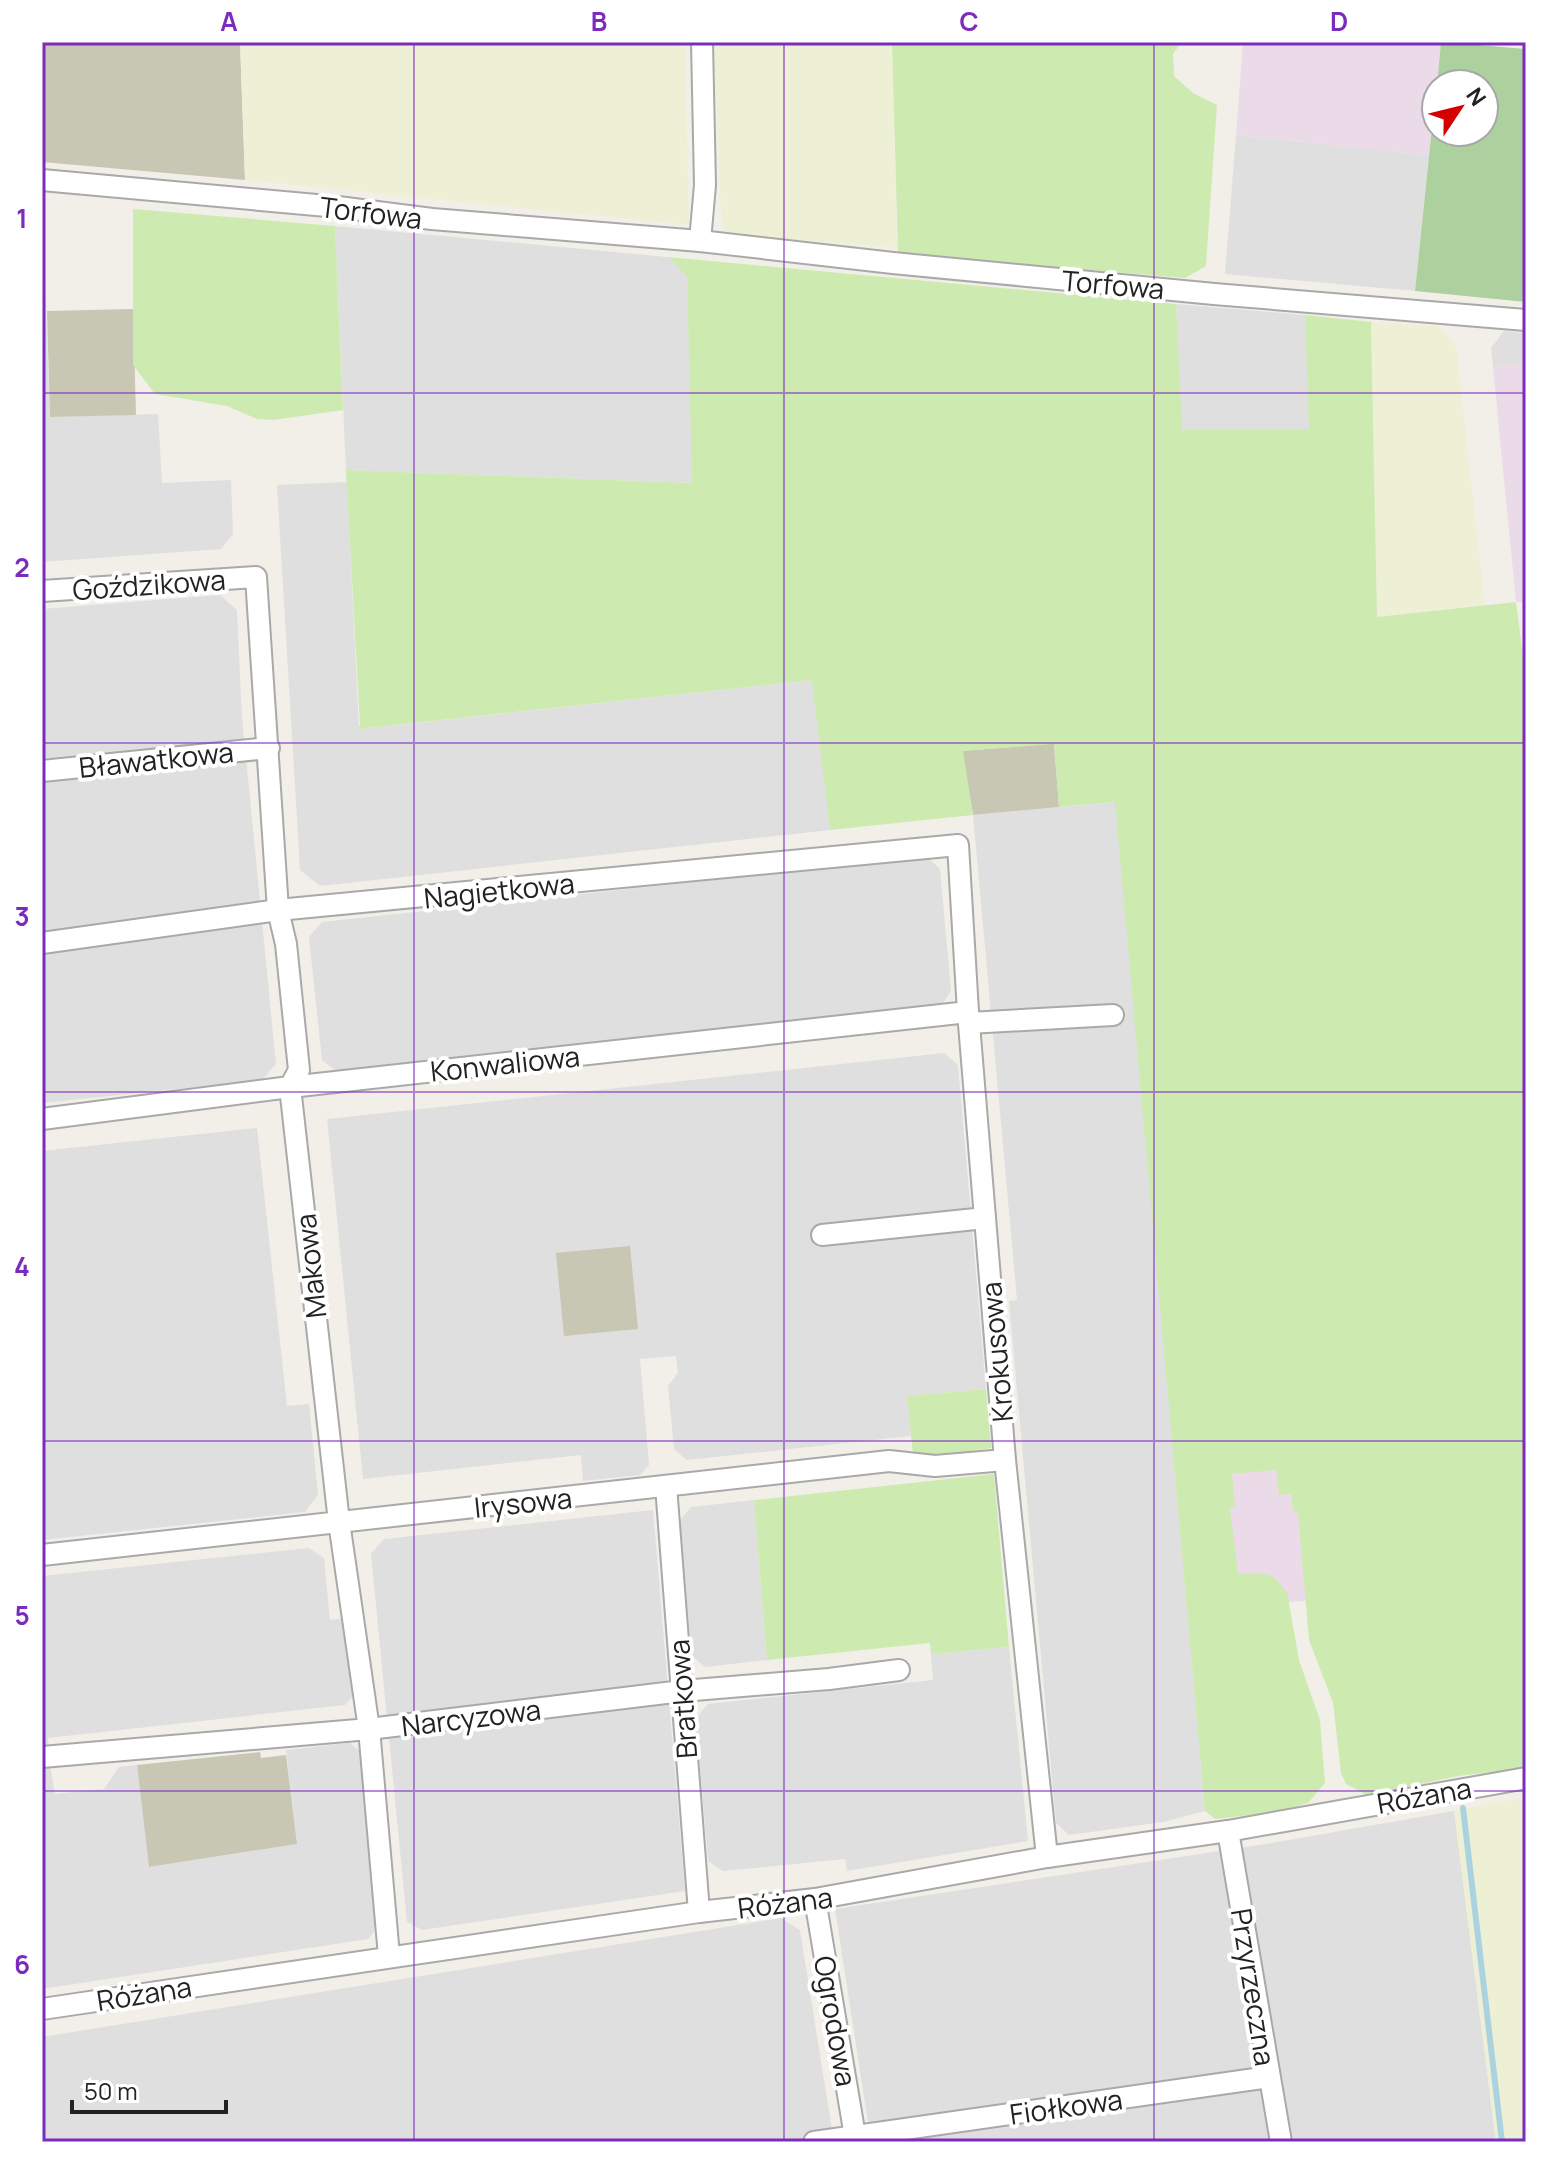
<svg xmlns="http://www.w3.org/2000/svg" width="1568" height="2184" font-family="Manrope,sans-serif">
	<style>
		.residential { fill: #e0dfdf }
		.industrial { fill: #ebdbe8 }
		.construction { fill: #c7c7b4 }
		.farmland { fill: #eef0d5 }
		.grass { fill: #cdebb0 }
		.forest { fill: #add19e }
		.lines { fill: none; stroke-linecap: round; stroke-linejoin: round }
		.stream { stroke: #aad3df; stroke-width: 6 }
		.minor-casing { stroke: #a9a9a9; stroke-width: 24 }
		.minor { stroke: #fff; stroke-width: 20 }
		.grid { fill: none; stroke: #7b2cbf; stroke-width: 2; stroke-opacity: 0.55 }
		.labels { text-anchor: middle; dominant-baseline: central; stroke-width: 8; stroke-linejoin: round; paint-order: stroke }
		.street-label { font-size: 28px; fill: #222; stroke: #fff }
		.neatline { fill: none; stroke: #7b2cbf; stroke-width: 3 }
		.grid-label { font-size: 26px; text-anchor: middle; font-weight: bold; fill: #7b2cbf }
	</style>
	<rect width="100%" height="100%" fill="#f2efe9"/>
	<g class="residential">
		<path d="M 1236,135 L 1429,155 L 1415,291 L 1225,274 Z"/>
		<path d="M 42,200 L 50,417 L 158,414 L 162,483 L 231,480 L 233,534 L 221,549 L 42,562 Z"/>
		<path d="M 335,226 L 668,257 L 687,277 L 693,483 L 346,470 Z"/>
		<path d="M 1176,304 L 1305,315 L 1310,430 L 1181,430 Z"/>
		<path d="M 1504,331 L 1526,333 L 1526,364 L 1493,367 L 1491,348 Z"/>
		<path d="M 347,482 L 359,729 L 813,680 L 830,830 L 320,886 L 300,870 L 277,485 Z"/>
		<path d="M 220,595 L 237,610 L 242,717 L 276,1064 L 262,1080 L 42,1103 L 42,609 Z"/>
		<path d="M 1116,802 L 1205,1811 L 1163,1822 L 1069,1835 L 1056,1823 L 1009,1301 L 1017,1300 L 973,815 Z"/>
		<path d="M 927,857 L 940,869 L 951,991 L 940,1007 L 337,1072 L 322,1060 L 309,937 L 322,922 Z"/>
		<path d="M 944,1053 L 958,1065 L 986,1389 L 908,1396 L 911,1436 L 687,1460 L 674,1449 L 668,1386 L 678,1373 L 676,1356 L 640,1359 L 649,1465 L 640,1475 L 583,1481 L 581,1455 L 363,1479 L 327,1119 Z"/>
		<path d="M 257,1128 L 287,1406 L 309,1404 L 318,1495 L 305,1512 L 42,1540 L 42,1151 Z"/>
		<path d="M 754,1500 L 767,1660 L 705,1667 L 692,1656 L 679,1521 L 691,1507 Z"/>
		<path d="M 653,1510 L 685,1891 L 422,1930 L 407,1922 L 371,1554 L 384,1539 Z"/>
		<path d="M 309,1548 L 324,1558 L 330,1620 L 348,1618 L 355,1694 L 345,1705 L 48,1738 L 49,1749 L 42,1749 L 42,1576 Z"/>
		<path d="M 1009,1647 L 1028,1841 L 847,1871 L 845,1859 L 723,1871 L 708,1861 L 696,1718 L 708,1704 L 933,1680 L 931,1654 Z"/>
		<path d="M 350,1743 L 361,1752 L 377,1928 L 368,1939 L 42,1989 L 42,1761 L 49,1760 L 55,1794 L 104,1789 L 119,1767 L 137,1765 L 149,1867 L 297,1844 L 286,1750 Z"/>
		<path d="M 1454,1811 L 1496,2142 L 871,2142 L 835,1909 L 1266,1844 Z"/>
		<path d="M 781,1918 L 800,1930 L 834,2142 L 42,2142 L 42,2037 Z"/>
	</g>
	<g class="industrial">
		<path d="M 1243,42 L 1441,42 L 1429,155 L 1236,135 Z"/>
		<path d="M 1526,364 L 1526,602 L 1516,602 L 1493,367 Z"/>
		<path d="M 1298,1455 L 1312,1600 L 1199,1610 L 1185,1465 Z"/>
	</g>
	<g class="construction">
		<path d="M 42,42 L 240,42 L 245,180 L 42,162 Z"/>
		<path d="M 133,309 L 136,415 L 50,417 L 47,311 Z"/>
		<path d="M 1054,743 L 1059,807 L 973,815 L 962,751 Z"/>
		<path d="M 630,1246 L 638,1329 L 564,1336 L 556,1253 Z"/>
		<path d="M 260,1752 L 261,1758 L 286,1755 L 297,1844 L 149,1867 L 137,1765 Z"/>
	</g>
	<g class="farmland">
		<path d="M 240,42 L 685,42 L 689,225 L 245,180 Z"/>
		<path d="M 714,42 L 892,42 L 897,248 L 724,234 L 721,215 Z"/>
		<path d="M 1371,322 L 1439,326 L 1456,347 L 1485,606 L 1377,617 Z"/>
		<path d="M 1526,1797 L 1526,2142 L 1496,2142 L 1454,1811 Z"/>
	</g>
	<g class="grass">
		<path d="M 892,42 L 1205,42 L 1181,43 L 1173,54 L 1174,76 L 1193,93 L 1217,105 L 1206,266 L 1185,278 L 898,254 Z"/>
		<path d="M 133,209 L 335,226 L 343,410 L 273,420 L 257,419 L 227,406 L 155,394 L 133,365 Z"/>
		<path d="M 668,257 L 1176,304 L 1182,430 L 1309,430 L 1305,315 L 1371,322 L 1377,617 L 1516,602 L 1526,680 L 1526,1768 L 1458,1776 L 1367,1795 L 1346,1784 L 1341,1773 L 1333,1703 L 1309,1640 L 1298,1513 L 1293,1511 L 1291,1494 L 1279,1495 L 1276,1470 L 1232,1474 L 1235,1506 L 1230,1508 L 1238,1574 L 1261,1573 L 1274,1577 L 1287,1592 L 1299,1660 L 1320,1720 L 1325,1783 L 1308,1803 L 1277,1812 L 1215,1819 L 1205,1811 L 1115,802 L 1059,807 L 1054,744 L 963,751 L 973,815 L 830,830 L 812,680 L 358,729 L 360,725 L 346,470 L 692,483 L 687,277 Z"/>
		<path d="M 986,1389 L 991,1448 L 944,1455 L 913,1455 L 907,1396 Z"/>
		<path d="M 994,1474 L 1009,1647 L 931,1654 L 930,1643 L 767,1660 L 754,1500 Z"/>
	</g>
	<path class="forest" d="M 1441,42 L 1526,49 L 1526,302 L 1415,291 L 1436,89 L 1436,132 L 1484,132 L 1484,84 L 1437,84 Z"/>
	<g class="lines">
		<path class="stream" d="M 1463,1808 L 1502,2142"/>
		<defs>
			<g id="minor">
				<path d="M 42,180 L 338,207 L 432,219 L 700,241 L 893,263 L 1214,294 L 1526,320"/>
				<path d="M 700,241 L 705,185 L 702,42"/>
				<path d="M 42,591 L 256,577 L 278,910 L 286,944 L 299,1070 L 290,1087 L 339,1522 L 369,1729 L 389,1956"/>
				<path d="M 42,771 L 269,748"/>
				<path d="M 42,943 L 278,910 L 958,845 L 968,1012 L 1005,1460 L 1047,1857"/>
				<path d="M 969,1023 L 1113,1015"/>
				<path d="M 42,1119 L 290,1087 L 968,1012"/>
				<path d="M 822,1235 L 985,1218"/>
				<path d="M 666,1486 L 699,1912"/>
				<path d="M 42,1555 L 889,1461 L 935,1466 L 1005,1460"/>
				<path d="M 42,1757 L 369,1729 L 682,1691 L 829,1679 L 899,1670"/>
				<path d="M 1228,1831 L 1281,2142"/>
				<path d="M 815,1899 L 856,2142"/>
				<path d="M 42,2009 L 699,1912 L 815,1899 L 1047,1857 L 1228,1831 L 1526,1778"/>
				<path d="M 814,2142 L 1269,2077"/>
			</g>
		</defs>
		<use href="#minor" class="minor-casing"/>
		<use href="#minor" class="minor"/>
	</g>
	<path class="grid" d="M 414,42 L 414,2142M 784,42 L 784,2142M 1154,42 L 1154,2142M 42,393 L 1526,393M 42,743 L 1526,743M 42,1092 L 1526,1092M 42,1441 L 1526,1441M 42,1791 L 1526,1791"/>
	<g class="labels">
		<g class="street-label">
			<text transform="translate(371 212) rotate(7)">Torfowa</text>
			<text transform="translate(1113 284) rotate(5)">Torfowa</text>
			<text transform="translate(149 584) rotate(-4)">Goździkowa</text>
			<text transform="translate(156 759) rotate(-6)">Bławatkowa</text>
			<text transform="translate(499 890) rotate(-6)">Nagietkowa</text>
			<text transform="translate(505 1063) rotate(-6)">Konwaliowa</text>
			<text transform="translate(310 1266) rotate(-96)">Makowa</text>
			<text transform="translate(996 1352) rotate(-95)">Krokusowa</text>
			<text transform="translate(523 1502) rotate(-6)">Irysowa</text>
			<text transform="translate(682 1699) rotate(-94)">Bratkowa</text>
			<text transform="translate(471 1717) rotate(-7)">Narcyzowa</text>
			<text transform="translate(1424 1795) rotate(-10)">Różana</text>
			<text transform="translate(785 1902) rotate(-7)">Różana</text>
			<text transform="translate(1254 1987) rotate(81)">Przyrzeczna</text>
			<text transform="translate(144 1993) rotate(-9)">Różana</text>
			<text transform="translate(836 2021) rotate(80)">Ogrodowa</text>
			<text transform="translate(1066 2106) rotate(-8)">Fiołkowa</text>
		</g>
	</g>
	<rect width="1568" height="2184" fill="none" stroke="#ffffff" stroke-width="88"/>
	<g transform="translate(1460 108) rotate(55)"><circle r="38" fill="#ffffff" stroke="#a7a7a7" stroke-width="2"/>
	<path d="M0-6L14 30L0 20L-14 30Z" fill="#d40000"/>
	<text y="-12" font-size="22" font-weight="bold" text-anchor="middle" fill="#222222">N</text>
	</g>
	<path d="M72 2100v12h154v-12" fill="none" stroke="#222222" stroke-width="4"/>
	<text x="84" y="2100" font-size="24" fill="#222222" stroke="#ffffff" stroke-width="6" paint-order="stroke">50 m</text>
	<rect x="44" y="44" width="1480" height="2096" class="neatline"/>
	<g class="grid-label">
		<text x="229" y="31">A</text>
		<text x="599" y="31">B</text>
		<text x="969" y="31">C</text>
		<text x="1339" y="31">D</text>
		<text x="22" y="228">1</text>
		<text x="22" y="577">2</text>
		<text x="22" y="926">3</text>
		<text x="22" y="1276">4</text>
		<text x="22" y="1625">5</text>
		<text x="22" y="1974">6</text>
	</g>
</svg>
